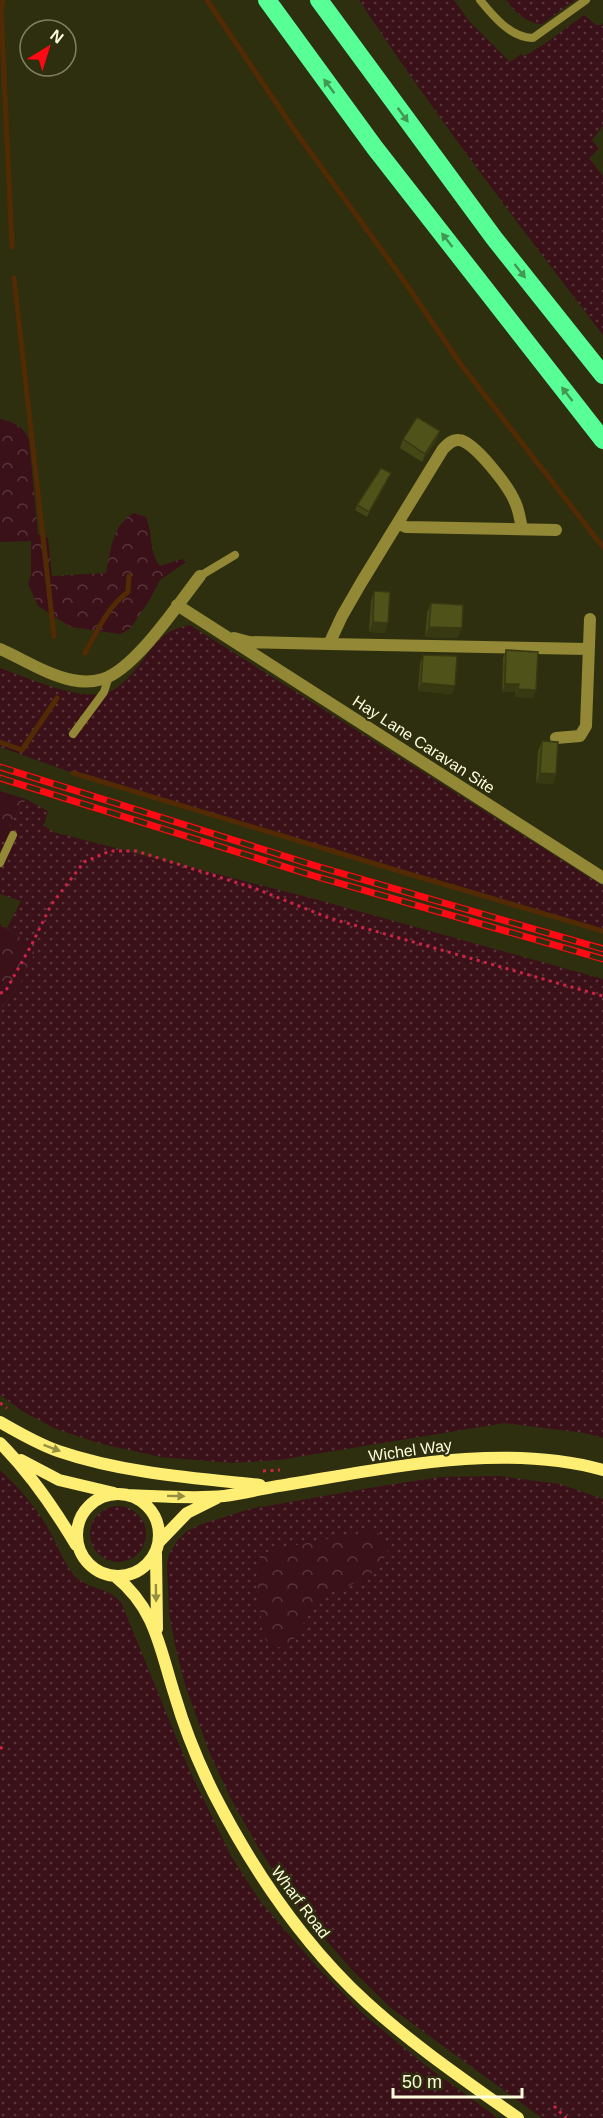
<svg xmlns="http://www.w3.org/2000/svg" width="603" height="2118" viewBox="0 0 603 2118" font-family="Helvetica,sans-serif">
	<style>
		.grass { fill: url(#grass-dots) }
		.forest { fill: url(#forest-crowns) }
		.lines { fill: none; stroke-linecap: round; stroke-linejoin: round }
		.stream { stroke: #522b05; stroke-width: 5 }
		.path { stroke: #cc2447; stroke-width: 3; stroke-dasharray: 3 4.5; stroke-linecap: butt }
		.lane { stroke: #928836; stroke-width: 8 }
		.street { stroke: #928836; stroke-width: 12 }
		.secondary { stroke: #ffee74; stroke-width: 12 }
		.highway { stroke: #58ff96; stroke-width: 18 }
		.rail-casing { stroke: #ff0915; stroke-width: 7 }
		.rail { stroke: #2e2f0f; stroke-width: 4.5; stroke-dasharray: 14; stroke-linecap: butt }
		.wall { fill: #444716 }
		.shaded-wall { fill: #373912 }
		.building { fill: #4f5219; stroke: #373912; stroke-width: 1.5 }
		.oneway { fill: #439752 }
		.oneway2 { fill: #968e42 }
		.labels { text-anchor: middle; stroke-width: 4.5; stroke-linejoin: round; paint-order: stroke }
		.street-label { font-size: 16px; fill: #fffedd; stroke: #2e2f0f }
	</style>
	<defs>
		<pattern id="grass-dots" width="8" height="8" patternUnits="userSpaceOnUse" patternTransform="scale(1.5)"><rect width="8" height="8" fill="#3a1119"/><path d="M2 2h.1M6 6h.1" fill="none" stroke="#58353a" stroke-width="1.8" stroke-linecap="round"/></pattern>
		<pattern id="forest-crowns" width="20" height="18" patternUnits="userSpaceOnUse" patternTransform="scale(1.5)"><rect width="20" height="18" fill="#3a1119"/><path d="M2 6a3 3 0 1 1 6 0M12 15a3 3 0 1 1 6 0" fill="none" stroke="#58353a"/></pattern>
	</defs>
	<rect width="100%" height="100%" fill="#2e2f0f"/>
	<path class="grass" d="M359 0H454L469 21 510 62 521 54 524 56 546 43 584 15 596 25H601L603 23V126L592 140 599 149 589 158 603 176V335C519 225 435 115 359 0Z
		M506 0H575L542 24C528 24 514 11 506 0Z
		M190 625 603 886V931L409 874 73 773 0 747V668C27 677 89 707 115 689 126 682 136 669 144 659 159 638 164 631 190 625Z
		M26 799 48 811 44 825 53 832 315 899 603 979V1438L585 1433 505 1423 279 1460 232 1463 160 1457 98 1443 56 1429 22 1411 0 1395V1010L21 982 22 939 7 928 21 901 0 894V844L14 817Z
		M0 1470C18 1487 36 1507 48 1528 57 1543 62 1560 73 1574 86 1590 105 1585 121 1602L190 1771 231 1856 260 1901 317 1967 363 2014 425 2065 498 2118H0Z
		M499 1476 560 1484 603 1499V2118H542L391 2008 354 1972 318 1931 289 1895 258 1847 230 1797 210 1754 185 1685 175 1645 169 1613 167 1564 169 1554 177 1541 187 1531 202 1524 250 1509 381 1486 441 1477Z
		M90 1534a28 28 0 1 1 56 0a28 28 0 1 1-56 0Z"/>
	<path class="forest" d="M0 419C13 422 24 426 29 440L38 534 48 538 52 576 106 573C111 551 112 524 134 513L146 517C153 533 149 553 160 566L182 559 186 562 160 580 149 601 130 629 120 634 71 627 38 606 28 584 31 575V541L0 542Z
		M0 791 26 799 14 817 0 844Z
		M0 924 22 939 35 953 21 982 0 1010Z
		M374 1530C383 1536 387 1542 388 1553L368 1578 325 1595 315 1605 290 1645 285 1649 269 1644 263 1636 256 1570 262 1554 276 1549Z"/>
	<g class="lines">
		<path class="stream" d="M3 0 1 10 12 247
			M207 0 295 131 402 278 462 366 603 547
			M14 278 54 636
			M85 653C97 632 107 607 128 592L129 576
			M0 742 22 750 57 698
			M73 773 409 874 603 931"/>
		<path class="path" d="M0 993 5 992 32 944 51 905 84 862 110 851H136L254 888 329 918 603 996
			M0 1403 7 1408
			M263 1471 280 1470
			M0 1747 6 1751
			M554 2106 566 2118"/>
		<path class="lane" d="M480 0C493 16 511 38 533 38L586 0
			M200 576 235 555
			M73 734 104 692 109 676
			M0 863 13 835"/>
		<path class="street" d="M399 524 406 527 556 530
			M177 605 603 878
			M234 638 249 642 329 644 588 649
			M329 644 342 616 361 583 443 449C447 445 452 439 459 440 474 441 509 487 515 502 519 510 520 519 522 529
			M0 649C23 659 47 675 72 680 82 682 93 682 103 679 136 668 178 604 200 576
			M556 738 580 736 586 726 590 619"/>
		<path class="secondary" d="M0 1422C19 1433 38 1444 58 1451 122 1473 193 1478 260 1485
			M0 1443C31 1474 54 1508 76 1545
			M21 1460 59 1480 114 1493
			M77 1535a41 41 0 1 1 82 0a41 41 0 1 1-82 0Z
			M128 1495C159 1496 193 1499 224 1496 242 1494 260 1489 278 1486 379 1470 503 1441 603 1470
			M159 1542 187 1513 217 1498
			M156 1553 157 1629
			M116 1577C156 1609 160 1650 175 1696 185 1730 198 1762 214 1794 253 1870 302 1943 366 2002 413 2045 466 2081 518 2118"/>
		<path class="highway" d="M267 0 375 148 603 440
			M319 0 494 238 603 375"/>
		<defs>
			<path id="rail" d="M0 767 316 866 603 949
				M0 778 311 875 603 959"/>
		</defs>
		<use href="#rail" class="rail-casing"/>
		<use href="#rail" class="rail"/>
	</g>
	<path class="wall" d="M440 431 437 439 422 462 400 448 403 439Z
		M389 478 367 517 355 510 357 505Z
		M374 591 385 633 369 632 371 601Z
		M431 603 458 638 425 637 427 613Z
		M506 650 533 698 515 697 516 692H502L503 658Z
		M423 655 452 694 418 691 420 663Z
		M542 741 556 774 553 784 536 783 538 751Z"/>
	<path class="shaded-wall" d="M440 431 437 439 422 462 425 454Z
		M391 473 389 478 367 517 369 512Z
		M373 622 388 623 385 633 369 632Z
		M429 627 462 628 458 638 425 637Z
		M421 683 455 686 452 694 418 691Z
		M505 684H519L516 692H502Z
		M518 689 536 690 533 698 515 697Z
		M540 773 556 774 553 784 536 783Z"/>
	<path class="building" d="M417 417 440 431 425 454 403 439Z
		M381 468 391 473 369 512 357 505Z
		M374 591 390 592 388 623 373 622Z
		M431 603 463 605 462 628 429 627Z
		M506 650 538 652 536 690 518 689 519 684H505Z
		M423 655 457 656 455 686 421 683Z
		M542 741 558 742 556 774 540 773Z"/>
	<defs><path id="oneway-solid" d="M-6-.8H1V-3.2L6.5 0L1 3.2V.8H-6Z" transform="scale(1.5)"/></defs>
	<g class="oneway">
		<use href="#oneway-solid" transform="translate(329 86) rotate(-127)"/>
		<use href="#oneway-solid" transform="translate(403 115) rotate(54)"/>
		<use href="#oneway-solid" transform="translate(447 240) rotate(-128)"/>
		<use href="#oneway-solid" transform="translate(520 271) rotate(52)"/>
		<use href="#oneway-solid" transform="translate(567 394) rotate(-128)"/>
	</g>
	<g class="oneway2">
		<use href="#oneway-solid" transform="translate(52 1448) rotate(21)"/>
		<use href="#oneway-solid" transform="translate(176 1496) rotate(1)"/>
		<use href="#oneway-solid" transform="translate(156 1593) rotate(89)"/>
	</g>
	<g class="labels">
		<g class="street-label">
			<text transform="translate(424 744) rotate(33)" y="6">Hay Lane Caravan Site</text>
			<text transform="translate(410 1450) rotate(-8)" y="6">Wichel Way</text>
			<text transform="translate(301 1902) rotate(53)" y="6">Wharf Road</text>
		</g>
	</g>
	<g transform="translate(48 48) rotate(38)"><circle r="28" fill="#2e2f0f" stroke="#828261" stroke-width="1.5"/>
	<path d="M0-4.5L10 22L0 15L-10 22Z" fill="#ff0915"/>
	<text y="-9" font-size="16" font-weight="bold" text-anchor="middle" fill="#fffedd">N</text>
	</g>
	<path d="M393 2088v9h129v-9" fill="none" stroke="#fffedd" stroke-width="3"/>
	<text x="402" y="2088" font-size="18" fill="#fffedd" stroke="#2e2f0f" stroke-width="4.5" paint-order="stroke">50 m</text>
</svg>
